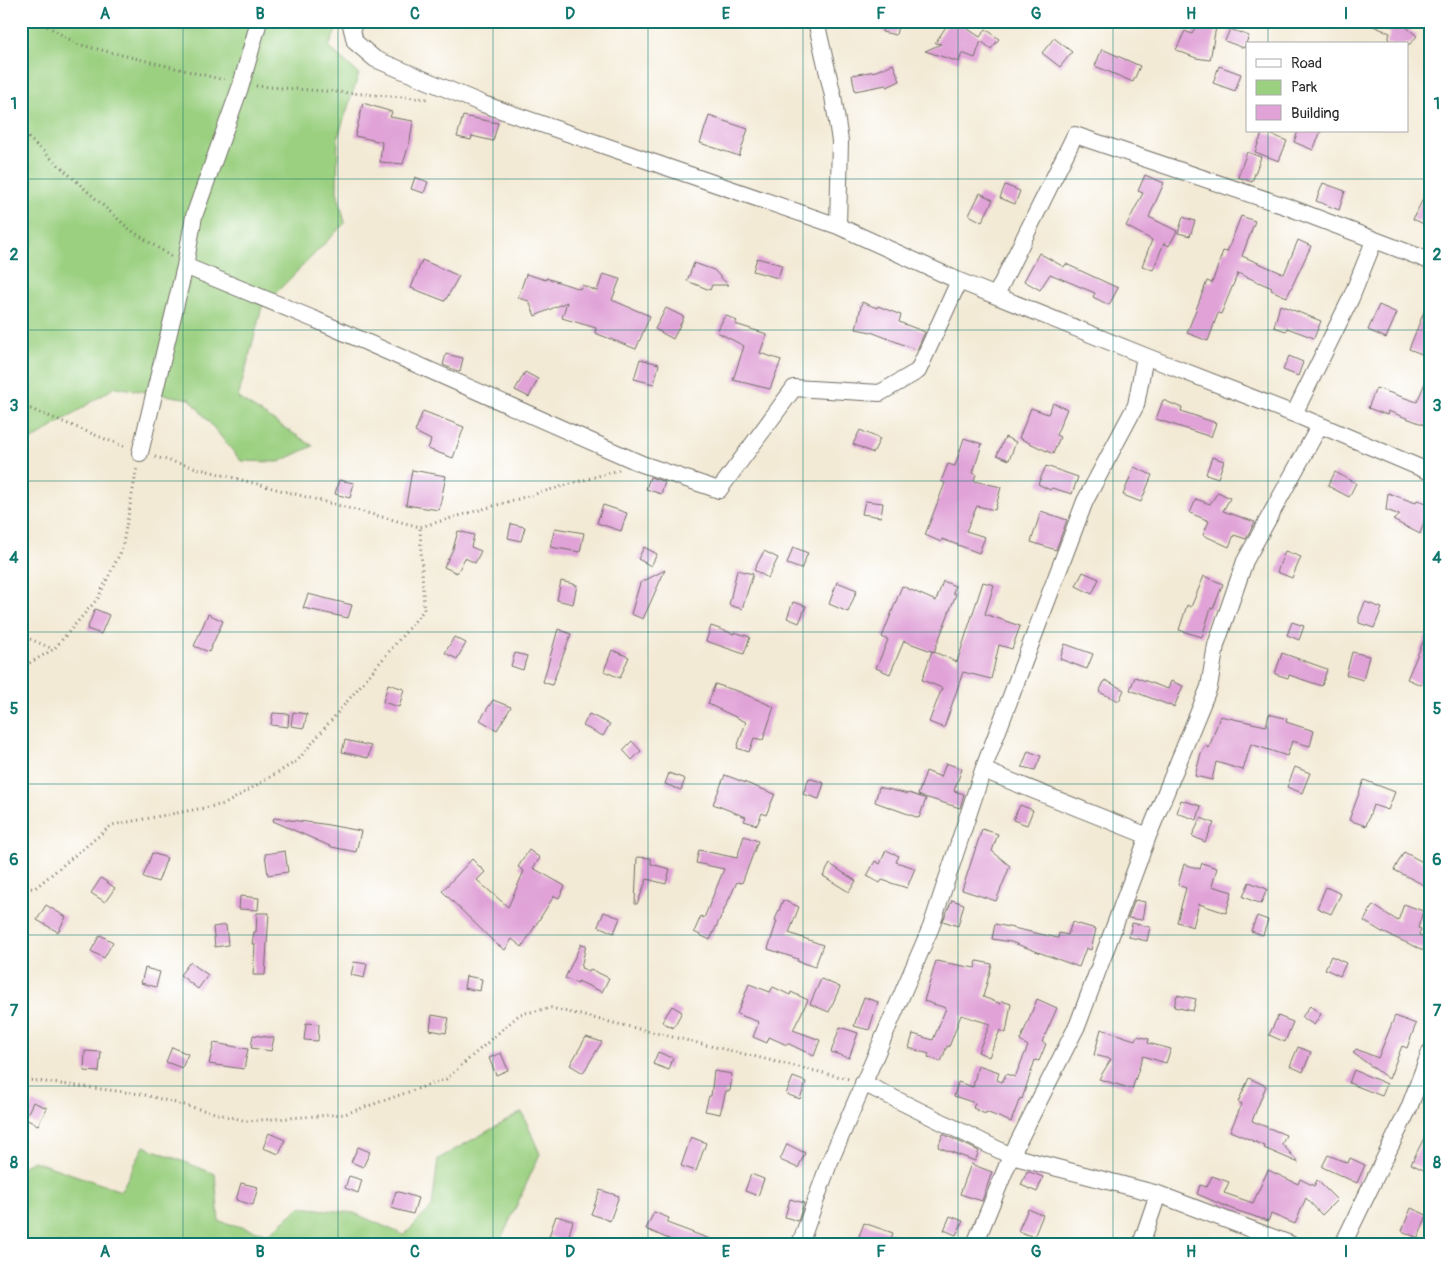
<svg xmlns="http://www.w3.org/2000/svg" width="1451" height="1265" viewBox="0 0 1451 1265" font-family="Pangolin,sans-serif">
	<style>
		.green { fill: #9bd081; stroke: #637e56 }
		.building { fill: #e0a2d7 }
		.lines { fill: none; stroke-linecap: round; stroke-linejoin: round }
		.street-casing { stroke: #716e66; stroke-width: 18 }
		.path { stroke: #716e66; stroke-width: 3; stroke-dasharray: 1 4; stroke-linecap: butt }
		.street { stroke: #fff; stroke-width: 16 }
		.grid { fill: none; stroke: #0f766e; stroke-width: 1; stroke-opacity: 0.55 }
		.neatline { fill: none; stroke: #0f766e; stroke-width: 2 }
		.grid-label { font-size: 16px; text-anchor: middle; font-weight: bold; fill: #0f766e }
	</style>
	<rect width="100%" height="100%" fill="#fff"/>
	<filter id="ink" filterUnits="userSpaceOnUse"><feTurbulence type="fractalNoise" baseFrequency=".02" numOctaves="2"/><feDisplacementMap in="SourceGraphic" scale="10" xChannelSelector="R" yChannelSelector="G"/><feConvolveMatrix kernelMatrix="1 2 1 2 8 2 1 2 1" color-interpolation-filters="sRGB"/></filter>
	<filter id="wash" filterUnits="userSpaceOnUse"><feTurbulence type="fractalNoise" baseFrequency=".0096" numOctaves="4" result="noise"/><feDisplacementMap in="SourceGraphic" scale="20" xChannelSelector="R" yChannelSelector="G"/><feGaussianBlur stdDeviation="1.12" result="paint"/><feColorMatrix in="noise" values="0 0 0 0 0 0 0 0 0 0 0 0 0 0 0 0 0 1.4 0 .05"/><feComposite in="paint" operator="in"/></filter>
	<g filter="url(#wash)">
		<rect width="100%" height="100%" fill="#f3ead5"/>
		<path class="green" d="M21 21H340L329 47 359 74 338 137 337 191 345 223 262 307 238 398 313 446 279 462 241 461 190 399 115 387 29 442H21Z
			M522 1112 540 1154 499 1244H21V1167L34 1161 121 1191 144 1146 215 1174 219 1221 269 1234 300 1207 354 1213 404 1235 432 1207 438 1159Z"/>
		<g id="blocks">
			<path class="building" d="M884 21H899L896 35 882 32Z
				M950 21H956L980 37 986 29 999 39 991 49 981 41 975 58 962 53 959 62 925 51 941 44 935 43Z
				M1198 21 1216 27 1210 60 1196 58 1176 50 1185 31 1192 34Z
				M1361 21H1399L1417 36 1410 44H1387L1390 33Z
				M1230 29 1249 36 1244 48 1225 41Z
				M1054 38 1072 52 1060 67 1042 53Z
				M1102 49 1140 66 1133 82 1095 66Z
				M893 64 900 81 887 87 886 85 855 91 852 75 876 71Z
				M1219 66 1241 74 1235 91 1213 83Z
				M363 103 392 112 390 117 413 121 410 141 403 164 380 162 382 142 355 136Z
				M463 116 498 123 493 141 472 136 471 140 457 137Z
				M709 116 748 129 739 156 700 143Z
				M1263 131 1287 141 1279 161 1255 152Z
				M1298 131H1321L1313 150 1294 142Z
				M1247 152 1261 157 1252 182 1238 177Z
				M1145 175 1164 183 1149 217 1177 231 1169 246 1164 243 1153 270 1142 266 1152 240 1126 226 1143 193 1138 191Z
				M415 177 428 182 424 193 411 189Z
				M1323 183 1345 191 1339 210 1316 201Z
				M1005 185 1020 191 1015 204 1000 198Z
				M1430 185V227L1413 219Z
				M980 193 993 200 982 222 969 215Z
				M1241 216 1255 221 1242 256 1284 274 1298 240 1311 246 1287 297 1271 290 1272 288 1238 273 1221 314 1218 313 1208 341 1187 333 1207 281 1212 283 1223 251 1227 252Z
				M1183 217 1195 221 1190 236 1178 233Z
				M1039 253 1064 267 1066 264 1118 288 1109 305 1093 297 1095 293 1050 274 1040 290 1024 281Z
				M757 258 782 265 778 278 753 271Z
				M422 260 459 276 445 301 411 288Z
				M694 263 714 270 728 285H712L710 290 687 281Z
				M526 274 546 280V278L580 289 582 285 597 291 603 274 620 279 612 300 650 316 636 349 595 333 596 328 562 318 567 302 535 316 529 301 518 298Z
				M1429 299 1430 341 1424 355 1409 349Z
				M862 302 877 308 878 306 901 315 899 322 925 332 917 350 871 332 856 329Z
				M1280 305 1321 321 1314 338 1287 328 1286 331 1274 327Z
				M1379 305 1397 313 1386 338 1368 330Z
				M666 308 684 317 673 339 655 329Z
				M725 315 737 321 735 324 767 334 760 353 781 360 770 389 733 380 744 346 717 332Z
				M446 354 463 358 460 372 443 365Z
				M1289 356 1303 362 1298 376 1283 370Z
				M640 359 659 364 654 384 634 379Z
				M1430 371V427L1388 411 1387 415 1368 408 1376 388 1417 402Z
				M525 372 538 379 529 397 515 390Z
				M1163 400 1182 408 1181 411 1216 423 1211 437 1156 419Z
				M1053 403 1067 409 1056 435 1060 437 1053 454 1019 438 1031 408 1048 414Z
				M423 411 464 427 453 458 428 449 431 440 415 432Z
				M860 430 880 439 873 453 853 444Z
				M1005 437 1016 442 1009 460 997 455Z
				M964 438 982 444 973 473 976 474 974 481 1001 487 995 510 977 506 966 531 985 537 979 553 942 539 941 542 925 535 945 483 941 481 948 464 955 466Z
				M1212 457 1224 461 1218 478 1206 474Z
				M1046 466 1078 477 1072 494 1052 488 1050 490 1038 484Z
				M1134 467 1152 475 1141 502 1123 495Z
				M412 470 446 476 439 510 406 505Z
				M1335 472 1356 483 1349 497 1328 486Z
				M650 477 665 482 661 494 646 489Z
				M339 480 354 483 350 498 335 494Z
				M1218 492 1230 498 1223 511 1255 522 1246 539 1234 535 1229 547 1203 535 1209 521 1190 513 1196 499 1210 504Z
				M1388 493 1416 503 1417 500 1430 504 1420 534 1393 520 1400 515 1386 510Z
				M865 501 883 503 881 517 862 514Z
				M603 505 627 513 621 531 597 523Z
				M1041 511 1067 520 1056 550 1031 542Z
				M511 524 525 527 521 541 508 538Z
				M555 528 584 533 580 552 550 547Z
				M458 531 474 535 471 547 481 551 475 563 465 558 457 573 444 567 453 549Z
				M644 547 657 554 651 566 638 559Z
				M793 547 808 553 801 569 787 564Z
				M764 551 778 558 768 578 754 570Z
				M1285 551 1301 557 1292 578 1277 572Z
				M665 570 643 619 631 614 640 583Z
				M737 570 753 574 742 609 729 605Z
				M1083 572 1099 579 1092 594 1076 586Z
				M1204 576 1223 584 1213 609 1211 608 1202 637 1179 630 1187 605 1191 607Z
				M561 581 577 585 573 604 557 600Z
				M943 581 955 586 953 593 956 594 934 652 904 641 890 674 876 668 888 640 882 637 902 586 936 601Z
				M837 582 857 590 848 612 829 604Z
				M983 582 994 585 985 614 1020 626 1012 649 999 645 991 679 963 672 944 728 929 722 942 688 922 680 932 651 957 662Z
				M308 594 352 605 348 618 303 608Z
				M793 602 806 606 799 623 787 618Z
				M1365 602 1382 608 1374 628 1359 623V617Z
				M95 609 109 615 101 634 87 629Z
				M208 614 223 621 209 652 194 646Z
				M1292 622 1304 626 1299 640 1287 635Z
				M711 626 734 634V632L750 637 744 654 706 641Z
				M1430 626V663L1421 685 1407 679Z
				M558 629 571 634 552 685 543 682Z
				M454 637 466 643 457 659 445 653Z
				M1065 644 1093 654 1087 669 1060 659Z
				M612 650 629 657 620 678 604 671Z
				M1352 652 1369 656 1363 680 1346 675Z
				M515 653 527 656 523 670 511 666Z
				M1282 653 1327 669 1322 686 1289 675 1288 678 1275 674Z
				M1135 677 1168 689 1171 681 1183 686 1174 707 1130 690Z
				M1105 680 1124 690 1119 701 1099 692Z
				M388 684 404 689 399 707 383 702Z
				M715 684 740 692 774 707 763 740 754 738 749 752 737 748 746 722 708 704Z
				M493 700 511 707 497 730 480 720Z
				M293 712 307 714 304 728 291 726Z
				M273 713 289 714 288 727 271 725Z
				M589 714 610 724 603 736 583 726Z
				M1269 714 1287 719 1286 722 1314 731 1310 746 1292 741 1287 756 1251 744 1243 770 1216 762 1212 780 1195 776 1201 753 1205 746 1209 748 1220 716 1266 726Z
				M345 740 371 746 368 758 342 752Z
				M632 741 641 751 632 760 623 750Z
				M1028 751 1041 756 1035 770 1022 767Z
				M946 763 962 769 954 791 964 794 960 808 918 795 926 771 941 777Z
				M1295 767 1310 773 1302 793 1287 787Z
				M669 773 685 779 681 790 665 784Z
				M725 775 775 794 766 815 762 813 757 825 744 821 746 817 713 804Z
				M809 778 824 783 819 799 803 794Z
				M1364 780 1395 792 1388 810 1373 805 1366 826 1349 820Z
				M879 787 908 794 909 793 926 799 919 818 875 802Z
				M1181 800 1201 806 1197 820 1177 813Z
				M1020 805 1033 810 1027 825 1013 820Z
				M274 818 323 824 361 831 356 852 332 847 273 821Z
				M1201 818 1214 823 1205 842 1192 836Z
				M982 829 998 834 992 851 1010 866 996 901 962 890Z
				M744 836 758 841 742 883 737 882 710 940 694 932 701 916 704 918 724 869 696 863 699 850 737 858Z
				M529 850 540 858 533 868 565 886 559 898 554 896 522 947 512 939 505 950 495 943 442 891 472 859 485 872 477 880 508 907 524 871 518 867Z
				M886 850 899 856 896 862 915 868 907 888 882 880 880 883 867 876 875 861 880 864Z
				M285 851 288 872 268 875 265 854Z
				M1404 852 1430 866V888L1394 870Z
				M152 853 167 858 158 882 143 877Z
				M637 857 651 858V864L670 869 666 884 647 879 637 904H635Z
				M1202 863 1217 868 1212 886 1232 892 1226 913 1199 904 1193 927 1177 922 1186 888 1178 885 1184 864 1200 869Z
				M830 864 856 881 849 892 823 876Z
				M101 878 115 888 105 902 91 893Z
				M1249 882 1267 889 1261 904 1243 897Z
				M1326 887 1341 894 1331 914 1317 908Z
				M240 896 259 898 258 910 239 909Z
				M783 900 799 907 789 933 823 945 815 967 797 961 798 959 768 949 777 921 775 920Z
				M952 900 964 904 958 926 943 921Z
				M1135 900 1145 902 1142 920 1128 918Z
				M1404 904 1423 911 1418 928 1421 929 1419 935 1430 939V953L1382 932 1364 921 1373 905 1398 921Z
				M46 905 66 917 58 932 37 920Z
				M604 912 620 918 614 933 598 926Z
				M257 913H269L265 975H253L255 944H252L254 932H256Z
				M1257 916 1268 920 1263 935 1251 931Z
				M1072 922 1096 929 1091 950 1086 948 1079 967 1011 942 992 939 995 924 1058 938 1059 933 1068 935Z
				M1132 923 1150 927 1147 941 1129 937Z
				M226 925 228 945 215 947 213 927Z
				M100 935 113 942 104 958 91 951Z
				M581 944 586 945 581 968 589 971 590 969 609 978 602 992 578 981V984L565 978Z
				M1331 956 1346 963 1340 976 1325 969Z
				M936 961 975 968 977 961 992 964 983 997 1001 1004 1002 1001 1011 1004 1006 1033 1000 1030 989 1057 978 1052 990 1024 961 1015 949 1047 947 1046 941 1062 928 1057 929 1054 909 1048 913 1034 933 1040 946 1008 924 1001Z
				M190 962 208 975 198 989 180 975Z
				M354 962 367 964 364 978 351 975Z
				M145 968 160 972 156 987 141 983Z
				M466 976 482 979 480 991 464 988Z
				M821 979 840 987 829 1012 810 1004Z
				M749 984 770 992 773 987 790 995 791 992 808 1000 793 1030 820 1040 814 1056 787 1043V1045L769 1037 767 1043 753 1037 759 1022 737 1014Z
				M1177 995 1196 999 1193 1011 1174 1007Z
				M864 997 878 1002 869 1030 854 1026Z
				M1037 999 1057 1008 1042 1042 1046 1044 1039 1061 1035 1060 1022 1099 1020 1098 1011 1122 986 1112 985 1114 973 1108 975 1103 954 1096 958 1082 973 1087 978 1065 999 1072 997 1080 1002 1082 1006 1074 1015 1077 1028 1046 1020 1041Z
				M672 1006 682 1012 673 1028 662 1022Z
				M1310 1006 1321 1014 1314 1025 1302 1017Z
				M432 1015 449 1018 446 1033 430 1030Z
				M1278 1016 1293 1022 1285 1042 1269 1035Z
				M1395 1016 1416 1024 1407 1048 1402 1046 1389 1079 1353 1053 1356 1049 1378 1058Z
				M306 1023 319 1024 318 1041 304 1040Z
				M840 1027 858 1033 849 1058 831 1052Z
				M1101 1029 1135 1040 1137 1036 1149 1039 1148 1043 1171 1049 1166 1063 1143 1056 1132 1089 1099 1079 1111 1059 1094 1055Z
				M253 1035 274 1038 271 1051 251 1048Z
				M586 1037 602 1042 583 1073 570 1065Z
				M214 1043 248 1049 244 1069 209 1064Z
				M172 1047 188 1054 182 1068 166 1062Z
				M1298 1047 1311 1052 1303 1072 1290 1066Z
				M85 1051 101 1052 99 1072 84 1071Z
				M658 1052 673 1058 669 1070 653 1064Z
				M501 1053 508 1070 496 1075 489 1058Z
				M1354 1070 1387 1084 1382 1096 1349 1083Z
				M714 1071 732 1074 730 1091H726L720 1114 705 1111 709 1096H711Z
				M793 1077 806 1082 800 1099 786 1094Z
				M1249 1078 1266 1086 1252 1121 1286 1135 1282 1144 1299 1163 1264 1148 1265 1146 1230 1131 1242 1104 1238 1102Z
				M33 1102 47 1108 38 1125 25 1119Z
				M1430 1126V1173L1411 1164Z
				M269 1133 285 1140 279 1154 263 1148Z
				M943 1134 979 1151 975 1161 938 1147Z
				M691 1137 706 1143 696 1171 681 1166Z
				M787 1144 805 1153 798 1168 780 1160Z
				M358 1147 370 1152 363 1167 351 1162Z
				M1328 1155 1348 1163 1350 1158 1365 1165 1357 1183 1322 1167Z
				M971 1164 992 1172 982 1201 960 1194Z
				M1268 1170 1298 1184 1300 1179 1314 1186 1317 1180 1337 1200 1322 1215 1306 1198 1295 1224 1271 1214 1268 1221 1232 1209 1197 1194 1200 1185 1207 1187 1212 1176 1229 1182 1224 1193 1253 1203Z
				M1027 1171 1043 1177 1037 1192 1021 1185Z
				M751 1174 764 1179 758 1196 745 1191Z
				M349 1176 362 1180 358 1193 345 1188Z
				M241 1183 258 1187 253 1205 236 1200Z
				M600 1190 619 1196 610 1221 591 1214Z
				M396 1191 418 1198 413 1214 391 1208Z
				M790 1199 804 1203 798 1221 785 1217Z
				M1411 1208 1427 1215 1418 1238 1402 1231Z
				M1028 1209 1043 1215 1034 1237 1018 1231Z
				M654 1212 669 1218 667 1223 718 1242V1244H680L646 1229Z
				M556 1216 573 1221 567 1242 549 1236Z
				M950 1216 963 1221 956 1235 944 1230Z
				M864 1223 893 1233 889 1244H856Z"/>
		</g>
	</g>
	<g filter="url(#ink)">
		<use href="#blocks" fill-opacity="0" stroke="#716e66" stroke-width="1"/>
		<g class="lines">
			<defs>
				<path id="street" d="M350 21 355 42 375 59 483 104 838 226 959 281 1145 356 1294 414 1430 472
					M816 21 833 96 840 141 838 226
					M185 266 316 320 642 464 719 490 794 388 880 393 918 371 959 281
					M996 295 1075 135 1288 207 1430 261
					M1294 414 1351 298 1374 241
					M140 453 185 266 194 216 241 85 259 21
					M983 770 1148 836
					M863 1083 1011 1156 1158 1194 1290 1244
					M800 1244 828 1166 931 927 983 770 1085 501 1136 405 1145 356
					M975 1244 1011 1156 1078 1024 1148 836 1209 687 1216 645 1245 561 1320 425
					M1141 1244 1158 1194
					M1343 1244 1409 1108 1430 1052"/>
			</defs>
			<use href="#street" class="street-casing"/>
			<path class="path" d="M39 21 77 44 228 81
				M256 86 429 99
				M21 131 129 229 172 257
				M21 405 125 447
				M155 457 420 527 619 470
				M21 635 53 649
				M21 668 54 649 98 598 122 549 137 468
				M21 889 35 888 112 825 225 804 297 761 424 610 420 527
				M21 1079 141 1094 246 1121 345 1114 446 1079 520 1014 551 1008 849 1079"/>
			<use href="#street" class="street"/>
		</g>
	</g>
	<path class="grid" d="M183 21V1244M338 21V1244M493 21V1244M648 21V1244M803 21V1244M958 21V1244M1113 21V1244M1268 21V44M1268 131V1244M21 179H1430M21 330H1430M21 481H1430M21 632H1430M21 784H1430M21 935H1430M21 1086H1430"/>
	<rect width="1451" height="1265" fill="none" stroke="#fff" stroke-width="55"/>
	<rect x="1246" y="42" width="162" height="90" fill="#ffffff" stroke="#aaaaaa"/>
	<rect x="1256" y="59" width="25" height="8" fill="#ffffff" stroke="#aaaaaa"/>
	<text x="1291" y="68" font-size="15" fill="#2b2b2b">Road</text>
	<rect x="1256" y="80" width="25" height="15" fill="#9bd081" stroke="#aaaaaa"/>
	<text x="1291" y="92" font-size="15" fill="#2b2b2b">Park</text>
	<rect x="1256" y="105" width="25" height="15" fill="#e0a2d7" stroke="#aaaaaa"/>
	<text x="1291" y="118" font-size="15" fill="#2b2b2b">Building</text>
	<rect x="28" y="28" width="1396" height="1210" class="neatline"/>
	<g class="grid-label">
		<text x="105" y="19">A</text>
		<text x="260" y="19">B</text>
		<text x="415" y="19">C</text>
		<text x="570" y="19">D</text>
		<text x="726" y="19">E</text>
		<text x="881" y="19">F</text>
		<text x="1036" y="19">G</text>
		<text x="1191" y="19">H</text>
		<text x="1346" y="19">I</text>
		<text x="14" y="109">1</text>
		<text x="1437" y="109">1</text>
		<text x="14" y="260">2</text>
		<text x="1437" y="260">2</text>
		<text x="14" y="411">3</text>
		<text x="1437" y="411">3</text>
		<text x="14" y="563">4</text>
		<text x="1437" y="563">4</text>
		<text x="14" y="714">5</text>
		<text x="1437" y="714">5</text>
		<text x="14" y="865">6</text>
		<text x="1437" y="865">6</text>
		<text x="14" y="1016">7</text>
		<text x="1437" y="1016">7</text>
		<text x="14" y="1168">8</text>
		<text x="1437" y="1168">8</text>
		<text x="105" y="1257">A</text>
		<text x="260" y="1257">B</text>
		<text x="415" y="1257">C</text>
		<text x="570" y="1257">D</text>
		<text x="726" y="1257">E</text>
		<text x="881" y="1257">F</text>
		<text x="1036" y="1257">G</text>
		<text x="1191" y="1257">H</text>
		<text x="1346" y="1257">I</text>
	</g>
</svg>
